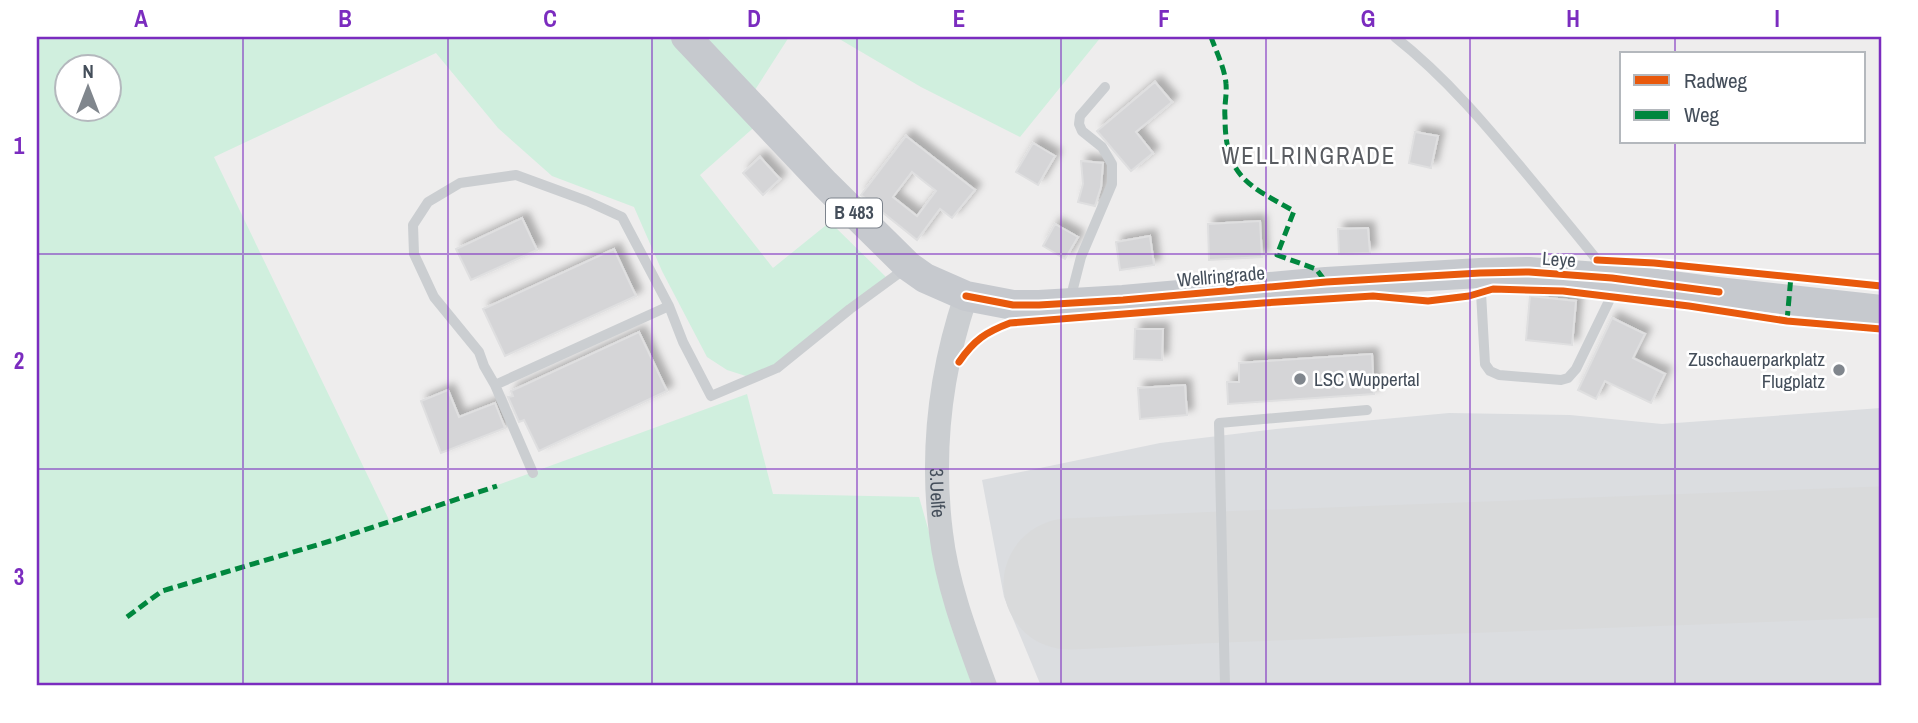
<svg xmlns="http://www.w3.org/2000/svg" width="1918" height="723" viewBox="0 0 1918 723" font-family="'Archivo Narrow',sans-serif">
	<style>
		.airport { fill: #dbdde0 }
		.green { fill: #d0efde; fill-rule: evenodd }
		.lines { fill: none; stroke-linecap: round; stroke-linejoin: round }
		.runway { stroke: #d9dadb; stroke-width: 131 }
		.building { fill: #d5d5d7; stroke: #dfdfe0; stroke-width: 2; fill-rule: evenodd; filter: url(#shadow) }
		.service { stroke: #cbced1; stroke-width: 10 }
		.tertiary { stroke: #cbced1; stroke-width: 24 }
		.primary { stroke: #c6c9ce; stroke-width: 30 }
		.quiet { stroke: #00873e; stroke-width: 5; stroke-dasharray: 10 5; stroke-linecap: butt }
		.cycleway-casing { stroke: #fff; stroke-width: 11 }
		.cycleway { stroke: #e8590c; stroke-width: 7 }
		.grid { fill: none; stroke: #7b2cbf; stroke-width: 2; stroke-opacity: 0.55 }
		.poi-dot { fill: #80868d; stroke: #fff; stroke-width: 2.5 }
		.labels { text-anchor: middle; stroke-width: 5; stroke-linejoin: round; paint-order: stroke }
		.shield { fill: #fff; stroke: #7c838c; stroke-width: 2 }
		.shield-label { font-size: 18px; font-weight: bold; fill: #444e5a }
		.street-label { font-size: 19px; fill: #444e5a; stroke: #fff }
		.poi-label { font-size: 19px; fill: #444e5a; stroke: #fff; text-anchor: end }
		.quarter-label { font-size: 23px; letter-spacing: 2px; fill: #595c61; stroke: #fff }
		.neatline { fill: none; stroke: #7b2cbf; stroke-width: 2.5 }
		.grid-label { font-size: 23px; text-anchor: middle; font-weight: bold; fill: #7b2cbf }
	</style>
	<defs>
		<filter id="shadow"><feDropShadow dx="6" dy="-6" stdDeviation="3.5" flood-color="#0004"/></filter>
	</defs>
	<rect width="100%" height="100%" fill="#eeeded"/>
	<path class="airport" d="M1881 408V686H1041L1004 597 982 480 1160 443 1276 429 1449 413 1570 415 1662 424Z"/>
	<path class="green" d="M37 37H678L759 123 700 175 773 268 830 222 886 277 774 365 749 377 727 370 707 357 662 271 634 207 552 176 498 128 436 53 214 157 391 524 747 394 773 494 919 497 973 686H37ZM66 66H108V108H66Z
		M699 37H789L753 93Z
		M836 37H1101L1020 137 921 87Z"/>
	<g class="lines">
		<path class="runway" d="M1069 584 1222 577 1881 552"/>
	</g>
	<path class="building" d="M1155 82 1172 102 1136 132 1153 153 1131 171 1097 131Z
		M1415 132 1438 136 1431 168 1409 163Z
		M906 136 975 190 952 218 940 209 917 240 861 195ZM912 172 936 191 917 216 893 197Z
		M1033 143 1055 156 1038 185 1016 172Z
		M760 157 780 179 763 195 743 173Z
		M1081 161 1103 163 1101 187 1095 206 1078 202 1083 184Z
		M522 218 537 250 471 280 456 249Z
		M1260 221 1262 257 1209 260 1208 224Z
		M1055 224 1078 237 1065 259 1043 246Z
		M1368 228 1370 253 1339 254 1338 229Z
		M1150 236 1154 265 1120 270 1116 242Z
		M614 249 636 296 505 356 483 309Z
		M1530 296 1576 301 1572 345 1526 340Z
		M1612 318 1645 334 1633 358 1665 374 1651 403 1605 381 1596 399 1578 390Z
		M1135 329H1163L1162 360 1134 359Z
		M639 332 667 391 539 451 524 420 519 422 508 397 513 396 511 391Z
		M1372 354 1374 394 1228 404 1227 382H1239V363Z
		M1185 385 1187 415 1140 419 1138 388Z
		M448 390 459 417 495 403 505 428 441 453 421 401Z"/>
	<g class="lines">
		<path class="service" d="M1395 37C1451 81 1495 136 1540 190 1562 217 1584 243 1605 270
			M1480 275 1485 364 1490 371 1499 375 1561 380 1568 378 1576 369 1609 301 1611 283
			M1070 300 1081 257 1112 184V164L1102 147 1082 131 1079 124 1080 116 1105 87
			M669 306 495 385 484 366 479 352 434 297 414 254 413 225 428 202 460 183 516 175 587 201 622 217 669 306 683 342 711 396 777 368 850 309 906 268
			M495 385 533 473
			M1225 686 1219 423 1367 410"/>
		<path class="tertiary" id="s1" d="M966 296C940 373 931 453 941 533 947 585 967 637 985 686"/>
		<path class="primary" d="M686 37 825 184 908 266 925 278 966 296 1013 305H1039L1123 300 1326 282 1480 273 1529 272 1612 278 1719 292 1881 310"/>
		<path class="quiet" d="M1211 37C1216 51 1225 69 1226 84 1227 95 1224 106 1225 117 1225 176 1247 185 1294 211L1277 255 1316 269 1326 282
			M1787 321 1791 276
			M127 617 162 591 337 539 497 486"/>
		<defs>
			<path id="cycleway" d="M1597 260 1654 263 1881 286
				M966 296 1013 305H1039L1123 300 1326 282 1480 273 1529 272 1612 278 1719 292
				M959 362C974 340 986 332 1010 323L1263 303 1373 296 1428 301 1469 296 1493 289 1563 291 1689 306 1787 321 1881 329"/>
		</defs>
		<use href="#cycleway" class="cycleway-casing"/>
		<use href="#cycleway" class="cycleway"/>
	</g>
	<path class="grid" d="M243 37V686M448 37V686M652 37V686M857 37V686M1061 37V686M1266 37V686M1470 37V686M1675 37V54M1675 142V686M37 254H1881M37 469H1881"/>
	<g class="poi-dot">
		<circle cx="1839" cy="370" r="7"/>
		<circle cx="1300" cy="379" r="7"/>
	</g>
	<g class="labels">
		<rect class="shield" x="826" y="198.5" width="56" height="29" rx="5"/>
		<g class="shield-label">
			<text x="854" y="219">B 483</text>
		</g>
		<g class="street-label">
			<text transform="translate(1559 259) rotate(4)" y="7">Leye</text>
			<text transform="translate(1221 276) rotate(-5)" y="7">Wellringrade</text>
			<text dy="7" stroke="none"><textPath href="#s1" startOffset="200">3.Uelfe</textPath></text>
		</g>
		<g class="poi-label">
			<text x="1825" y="366">Zuschauerparkplatz<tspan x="1825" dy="22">Flugplatz</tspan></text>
			<text x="1314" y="386" text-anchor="start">LSC Wuppertal</text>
		</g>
		<g class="quarter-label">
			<text x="1309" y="164">WELLRINGRADE</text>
		</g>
	</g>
	<rect width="1918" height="723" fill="none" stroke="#ffffff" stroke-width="77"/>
	<rect x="1620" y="52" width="245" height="91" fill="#ffffff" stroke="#b4b8bd" stroke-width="2"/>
	<rect x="1634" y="75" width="35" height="10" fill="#e8590c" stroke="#b4b8bd" stroke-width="2"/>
	<text x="1684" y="88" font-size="21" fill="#444e5a">Radweg</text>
	<rect x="1634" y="110" width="35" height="10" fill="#00873e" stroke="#b4b8bd" stroke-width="2"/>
	<text x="1684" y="122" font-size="21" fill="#444e5a">Weg</text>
	<g transform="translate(88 88)"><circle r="33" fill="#ffffff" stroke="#b4b8bd" stroke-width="2"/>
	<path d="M0-5L12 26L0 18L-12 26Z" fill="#80868d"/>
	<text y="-10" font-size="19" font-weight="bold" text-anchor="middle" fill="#444e5a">N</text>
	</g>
	<rect x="38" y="38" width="1842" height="646" class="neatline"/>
	<g class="grid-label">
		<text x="141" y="27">A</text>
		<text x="345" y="27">B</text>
		<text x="550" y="27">C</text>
		<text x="754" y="27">D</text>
		<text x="959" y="27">E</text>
		<text x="1164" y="27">F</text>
		<text x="1368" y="27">G</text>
		<text x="1573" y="27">H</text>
		<text x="1777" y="27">I</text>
		<text x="19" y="154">1</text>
		<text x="19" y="369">2</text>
		<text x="19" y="585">3</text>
	</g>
</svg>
